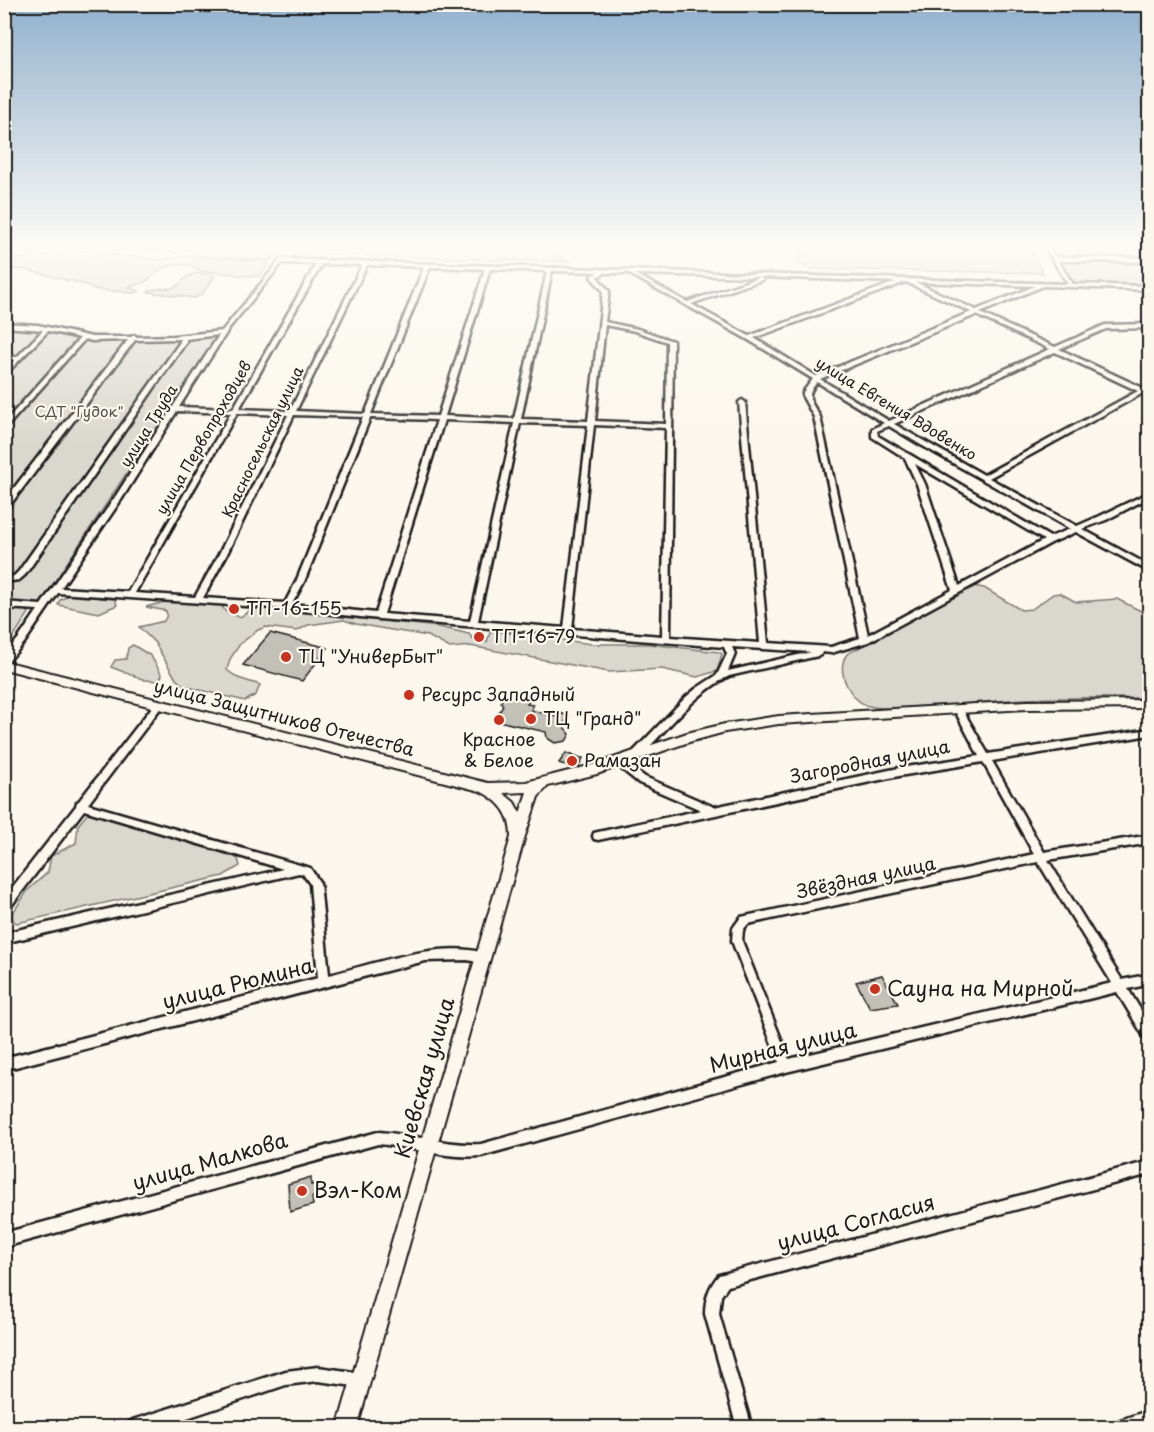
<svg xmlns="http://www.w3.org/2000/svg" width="1154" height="1432" viewBox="0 0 1154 1432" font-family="'Playpen Sans',sans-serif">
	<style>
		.green { fill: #dad7ce; stroke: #7b7a75; stroke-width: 1.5 }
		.building { fill: #c3c0b8; stroke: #1c1c1c; stroke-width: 1.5 }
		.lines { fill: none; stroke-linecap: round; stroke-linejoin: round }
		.street-casing { stroke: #1c1c1c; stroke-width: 5 }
		.secondary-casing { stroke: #1c1c1c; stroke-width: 4 }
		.street { fill: #fbf7ec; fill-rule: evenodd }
		.secondary { fill: #fbf7ec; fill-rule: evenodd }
		.poi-dot { fill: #c8321e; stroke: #fbf7ec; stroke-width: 2 }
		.labels { text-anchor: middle; stroke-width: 4.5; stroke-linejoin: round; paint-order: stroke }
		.far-street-label { font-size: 15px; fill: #1c1c1c; stroke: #fbf7ec }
		.far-park-label { font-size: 15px; fill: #555451; stroke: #fbf7ec }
		.poi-label { font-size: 18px; fill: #1c1c1c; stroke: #fbf7ec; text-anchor: start }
		.street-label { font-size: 18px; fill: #1c1c1c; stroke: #fbf7ec }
		.near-street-label { font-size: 21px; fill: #1c1c1c; stroke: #fbf7ec }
		.near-poi-label { font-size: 21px; fill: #1c1c1c; stroke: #fbf7ec; text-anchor: start }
	</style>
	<rect width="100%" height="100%" fill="#fbf7ec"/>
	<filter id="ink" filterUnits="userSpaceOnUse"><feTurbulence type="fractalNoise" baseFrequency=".0167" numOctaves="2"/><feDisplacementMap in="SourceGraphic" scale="12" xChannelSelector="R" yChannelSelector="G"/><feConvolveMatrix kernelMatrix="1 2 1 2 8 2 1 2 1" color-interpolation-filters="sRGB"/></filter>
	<g filter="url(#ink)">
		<path class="green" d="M5 248H288L269 260 186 255 165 251 110 252 51 249 33 250 5 259Z
			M308 248H545L568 262 314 254 290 257Z
			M808 248H1030L1043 273 810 269 796 262Z
			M1045 248H1149V286L1067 283Z
			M61 253 135 256 157 260 180 257 265 261 269 264 259 277 202 271 190 265H176L164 267 145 282 129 287 139 291 134 293 92 289 87 285 23 269 5 270V261Z
			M202 273 215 276 203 293 195 298 148 292C156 286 163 290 172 288 185 284 181 274 202 273Z
			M4 323 38 325 86 336 218 335 40 604 5 601Z
			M973 586 984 588 1021 610 1032 609 1053 594 1060 593 1076 602 1117 599 1149 615V698C1108 698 1066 697 1025 699 990 701 955 705 919 707 903 708 884 710 869 706 851 702 834 670 847 654Z
			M69 595 115 599 117 605 99 613 58 605 60 600Z
			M168 601 221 605 226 612 240 617 251 610 261 608 439 627 469 634 476 643 487 642 490 632 494 631 592 644H649L719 652 722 654 717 671 697 677 662 669 609 672 470 646 450 648 428 636 356 624 344 620 308 625 297 631 266 627 258 630 240 644 230 659 227 670 238 678 260 685 256 695 245 701 184 686 176 679 155 643 139 627 164 621 167 615 166 611 146 607Z
			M5 608 25 610 29 613 13 637 5 641Z
			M133 645 151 656 162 675 159 681 145 680 111 667 115 660 126 659 128 648Z
			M88 813 233 856 238 859 240 866 223 876 17 923 14 922 12 914 28 890 48 872 51 856 76 843 78 825Z"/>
		<path class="building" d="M270 633 328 648 302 681 243 665Z
			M506 693 530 699 527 704 533 705 531 710 557 717 559 713 569 716 563 726 570 734 566 741 555 743 547 738 546 732 494 720 503 706 501 702Z
			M566 753 576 757 583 758 580 764 575 763 572 768 559 763Z
			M882 975 898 1004 870 1008 856 982Z
			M311 1177V1185L315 1184 317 1196 312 1197 313 1205 290 1212 288 1184Z"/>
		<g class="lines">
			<defs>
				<path id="street" d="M1045 248H1049L1056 257 1150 258V262L1058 261 1073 284 1150 286V290L1043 286 980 313 1055 347 1105 325 1150 324V328L1106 329 1059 349 1143 388 1150 385V390L1148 391H1150V396L1143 393 989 478 1077 526 1100 516 1150 492V497L1106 520 1082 529 1150 566V572L1076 532 1053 542 868 642 831 653 822 652 821 655 818 656 729 676C697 693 676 719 651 745 646 751 641 759 633 758L631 755 633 752 686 697 697 688 717 675 727 654 724 647 379 619 287 609 58 593 24 643 7 663 4 664V655L18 639 38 610 4 608V602L41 605 115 497 219 335 186 339V342L25 575 19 580 4 582V577L14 576 19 571 180 342V339L135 340 7 509H4V501L128 340 92 341 85 339 4 430V423L80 338 48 331 4 376V370L14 360H4V356L17 357 43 330 4 327V323L38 325 92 337H131L134 335 137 337 174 336 222 331 281 259 1068 284ZM282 263 316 264 233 409 179 407 230 327ZM322 264 362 265 290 411 239 409ZM367 265 424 267 365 414 296 411ZM430 267 485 269 438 416 371 414ZM490 269 547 271 514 419 445 416ZM552 271 598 272 591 277 603 291 588 421 521 419ZM605 273H628L747 339 813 379 803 392V397L814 417 860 638 831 647 768 643 745 402 742 400 739 402 760 643 670 637 673 341 638 329 605 322 609 291 597 277ZM635 274 760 277 687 302ZM760 277 896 282 749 336 691 304 762 280 763 279ZM906 282 971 312 816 376 754 338ZM915 282 1035 286 976 310ZM976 315 1050 349 889 421 820 379ZM605 325 635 331 667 342 666 424 595 421ZM1055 352 1138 391 984 475 894 424ZM817 382 884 423 872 429V437L905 458 917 484 952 590 868 635 820 417C811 401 804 398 817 382ZM177 411 231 413 128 592 61 588 123 497ZM237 413 288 415 219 554 195 597 135 593ZM294 415 363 417 296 582 285 603 203 598 227 554ZM370 418 437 420 376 613 292 604 304 582ZM444 420 514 423 470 621 384 614ZM520 423 588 425 564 628 478 621ZM594 425 666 428 662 636 572 629ZM889 426 921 445 1070 529 1050 537 878 436 877 431ZM915 464 1044 540 959 586 925 484ZM732 647 811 652 728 671 735 654Z
					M159 701 163 704 162 706 88 804 310 868 320 883 329 975C374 964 442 939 487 954L489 958 487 962 483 963 467 960 425 961 4 1070V1058L318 978 310 884 303 874 299 873 4 943V933L283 869 84 810 8 910 4 911V898L76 806 77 802 79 801 156 702Z
					M958 706 961 707 988 754 1150 729V735L992 761 1044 852 1150 835V843L1048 860 1122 980 1150 974V984L1128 989 1150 1025V1041L1146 1040 1117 992 786 1072 481 1156C446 1159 413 1147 378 1144L4 1247V1233L378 1132C413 1134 446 1146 481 1144L779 1062 732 941 733 928 741 917 1034 854 983 762 899 776 598 840 594 839 593 836 594 833 598 832 701 810 639 783 613 762 615 759H621L645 777 714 807 899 768 979 756 954 709ZM1038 862 1112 983 789 1059 742 941 743 930 748 924Z
					M1150 1161V1174L728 1286 721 1296 719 1314 752 1428H737L705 1314C705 1299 709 1286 719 1275Z
					M318 1367 361 1373 366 1375 368 1380 366 1385 361 1387 318 1381 286 1385 157 1428H126L128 1423 133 1420 286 1371Z
					M1150 1410V1425L1141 1428H1109L1111 1423Z"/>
				<path id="secondary" d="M4 661 488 783 526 782 596 764 687 733 725 724 779 716 1027 701 1150 700V708L1027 709 779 724 725 732 689 742 597 774 548 786 538 797 525 836 357 1428H337L511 837C511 814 500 801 480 791L4 669ZM527 792 520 813 514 802 503 793Z"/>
			</defs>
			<use href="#street" class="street-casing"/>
			<use href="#secondary" class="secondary-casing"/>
			<use href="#street" class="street"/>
			<use href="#secondary" class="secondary"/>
		</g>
	</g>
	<linearGradient id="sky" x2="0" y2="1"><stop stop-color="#91b1cd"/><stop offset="0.55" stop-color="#fdfbf6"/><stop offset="1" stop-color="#fdfbf6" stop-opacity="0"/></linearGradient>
	<rect width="1154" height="448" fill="url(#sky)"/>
	<g class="poi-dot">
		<circle cx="234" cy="609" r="6"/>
		<circle cx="479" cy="637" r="6"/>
		<circle cx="286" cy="657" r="6"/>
		<circle cx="409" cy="695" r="6"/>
		<circle cx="531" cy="719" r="6"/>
		<circle cx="499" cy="720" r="6"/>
		<circle cx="572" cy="761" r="6"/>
		<circle cx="875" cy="989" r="6"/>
		<circle cx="302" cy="1191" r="6"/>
	</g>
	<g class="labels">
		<g class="far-street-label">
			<text transform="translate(896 409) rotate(31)" y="5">улица Евгения Вдовенко</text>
			<text transform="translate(149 426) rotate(-58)" y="5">улица Труда</text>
			<text transform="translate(204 438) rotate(-60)" y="5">улица Первопроходцев</text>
			<text transform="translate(263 442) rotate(-64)" y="5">Красносельская улица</text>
		</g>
		<g class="far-park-label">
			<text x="79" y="417">СДТ "Гудок"</text>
		</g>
		<g class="poi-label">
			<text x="246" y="615">ТП-16-155</text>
			<text x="491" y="643">ТП-16-79</text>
			<text x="298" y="663">ТЦ "УниверБыт"</text>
			<text x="421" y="701">Ресурс Западный</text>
			<text x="543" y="725">ТЦ "Гранд"</text>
			<text x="499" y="746" text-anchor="middle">Красное<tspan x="499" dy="21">&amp; Белое</tspan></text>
			<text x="584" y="767">Рамазан</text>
		</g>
		<g class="street-label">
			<text transform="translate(284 718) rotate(14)" y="6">улица Защитников Отечества</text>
			<text transform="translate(870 762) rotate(-11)" y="6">Загородная улица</text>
			<text transform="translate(866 878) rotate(-12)" y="6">Звёздная улица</text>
		</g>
		<g class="near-street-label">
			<text transform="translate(238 984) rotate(-14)" y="7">улица Рюмина</text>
			<text transform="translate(783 1048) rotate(-14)" y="7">Мирная улица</text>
			<text transform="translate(425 1078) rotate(-74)" y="7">Киевская улица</text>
			<text transform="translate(210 1162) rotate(-16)" y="7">улица Малкова</text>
			<text transform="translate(856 1223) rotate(-15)" y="7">улица Согласия</text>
		</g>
		<g class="near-poi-label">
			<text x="887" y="996">Сауна на Мирной</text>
			<text x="314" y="1198">Вэл-Ком</text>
		</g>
	</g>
	<rect width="1154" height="1432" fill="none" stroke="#fbf7ec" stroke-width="24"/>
	<rect x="12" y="12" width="1130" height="1408" fill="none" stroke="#1c1c1c" stroke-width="2" filter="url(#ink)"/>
</svg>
